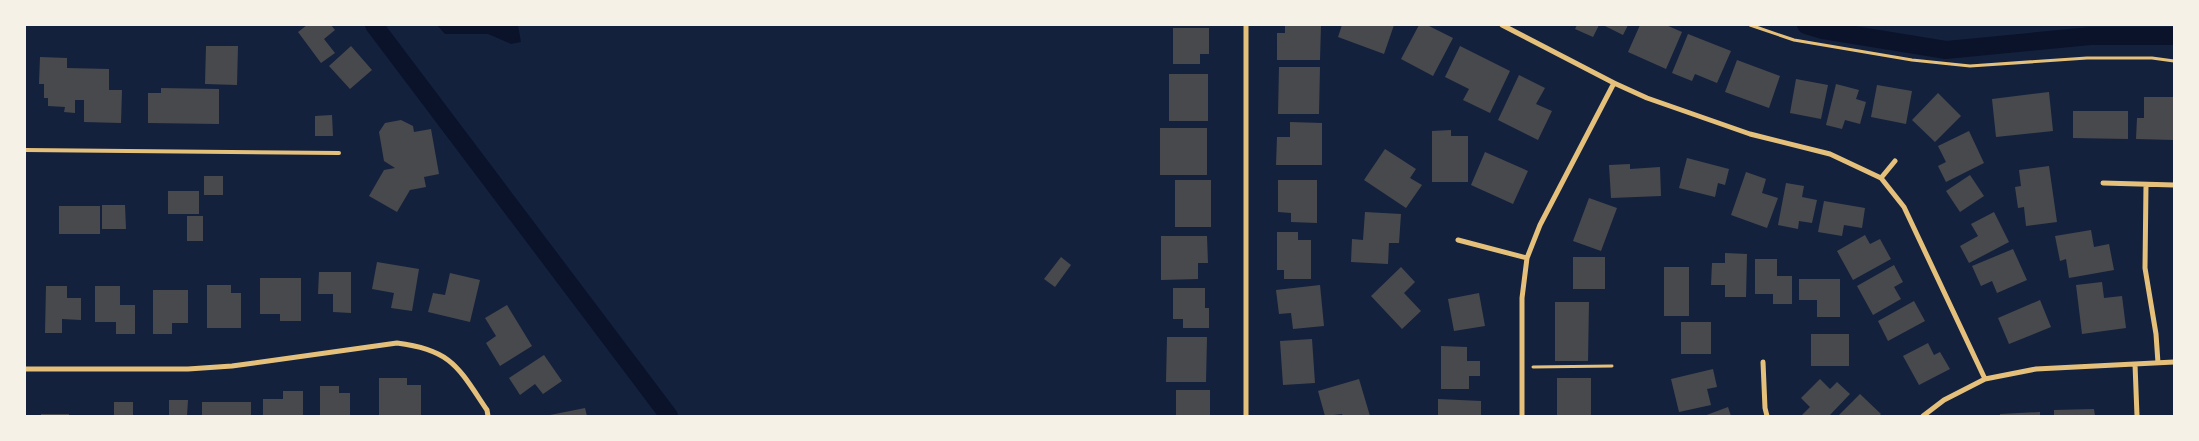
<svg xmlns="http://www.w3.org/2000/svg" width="2199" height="441" viewBox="0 0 2199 441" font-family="'Noto Serif',serif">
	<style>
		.water { fill: #0b132b }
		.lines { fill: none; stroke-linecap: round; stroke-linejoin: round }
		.canal { stroke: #0b132b; stroke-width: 18 }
		.building { fill: #48494c }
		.path { stroke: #e5c07b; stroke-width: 3 }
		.service { stroke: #e5c07b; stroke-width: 4 }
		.minor { stroke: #e5c07b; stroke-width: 5 }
	</style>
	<rect width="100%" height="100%" fill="#14213d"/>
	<path class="water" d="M437 25H518L521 42 511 44 488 34H445Z"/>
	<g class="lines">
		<path class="canal" d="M374 25 669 416
			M1806 25 1823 30 1946 50 2090 36H2174"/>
	</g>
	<path class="building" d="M307 25H331L335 30 324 39 335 53 321 63 298 32Z
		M1285 25H1321L1320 60H1277V33H1285Z
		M1342 25H1394L1384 54 1338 37Z
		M1419 25H1427L1453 38 1433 76 1401 59Z
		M1577 25H1599L1593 37 1575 29Z
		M1603 25H1628L1623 35Z
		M1640 25H1666L1682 32 1666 69 1628 52Z
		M1173 28H1209V54H1200V64H1173Z
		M1688 34 1731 51 1717 83 1695 74 1692 81 1672 73Z
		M206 46H238L237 85 205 84Z
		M351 46 372 70 350 89 329 66Z
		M1460 46 1510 71 1490 113 1463 100 1469 89 1445 77Z
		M40 57 67 58V68L109 69V90H122L121 123 84 122V100H75V113L64 112 65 107 48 106V98H44V84H39Z
		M1737 60 1780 76 1769 108 1725 92Z
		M1279 67H1320L1319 114H1278Z
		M1169 74H1208V121H1169Z
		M1519 75 1545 88 1536 104 1552 111 1538 140 1498 120Z
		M1796 79 1828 85 1821 119 1790 113Z
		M1836 84 1859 90 1856 99 1866 102 1860 124 1845 120 1842 129 1826 125Z
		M1877 85 1912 91 1906 124 1871 117Z
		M161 88 219 89V124L148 123V93H161Z
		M2049 92 2053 131 1996 137 1992 99Z
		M1938 93 1961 116 1935 142 1912 120Z
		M2144 97H2174V140L2136 139 2137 118H2144Z
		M2073 111H2128V139L2073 138Z
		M332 115 333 136H315V116Z
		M401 120 413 126 414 132 431 129 439 174 424 177 426 187 410 190 397 212 369 196 384 170 395 168 384 161 379 132 385 123Z
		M1290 122 1322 123V165H1276L1277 137H1290Z
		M1160 128H1207V175H1160Z
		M1451 130V136H1468V182H1432V131Z
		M1969 131 1984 163 1946 182 1938 166 1946 162 1938 146Z
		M1385 149 1416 169 1410 178 1422 185 1406 208 1364 180Z
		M1485 152 1528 171 1513 204 1471 185Z
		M1687 158 1729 169 1725 185 1718 183 1715 197 1679 188Z
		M1630 164V169L1660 167 1661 196 1611 198 1609 165Z
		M2049 166 2057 222 2026 226 2024 207 2018 208 2015 187 2021 186 2019 170Z
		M1746 172 1766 179 1762 193 1778 198 1767 228 1731 215Z
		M1970 175 1984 196 1960 212 1946 191Z
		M204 176H223V195H204Z
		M1175 180H1211V227H1175Z
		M1278 180H1317V223L1291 222V213L1278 212Z
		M1786 183 1804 186 1802 197 1817 200 1812 223 1799 221 1798 229 1778 225Z
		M168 191H199V214H168Z
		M1589 198 1617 208 1601 251 1573 241Z
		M1824 201 1865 208 1862 228 1844 225 1842 236 1818 232Z
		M102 205H125L126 229H102Z
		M59 206H100V234H59Z
		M1365 212 1401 214 1399 243H1389L1388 264 1351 262 1352 239 1363 240Z
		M1994 212 2009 242 1969 263 1960 246 1978 236 1971 224Z
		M187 216H203V241H187Z
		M2091 230 2094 247 2109 244 2114 270 2069 278 2066 259 2060 261 2055 236Z
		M1277 232H1298V240H1311V279H1284V270H1277Z
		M1865 235 1870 244 1880 239 1891 259 1853 280 1837 251Z
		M1161 236H1207L1208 263H1198V279L1161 280Z
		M2013 249 2027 280 1997 293 1992 281 1981 286 1972 266Z
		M1725 253 1747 254 1746 297H1725V285H1711L1712 263H1725Z
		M1061 257 1071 265 1055 287 1044 279Z
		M1573 257H1605V289H1573Z
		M1755 259H1777V276H1792V304H1773V294H1755Z
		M377 262 419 269 412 311 391 308 394 293 372 289Z
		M1894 265 1903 282 1894 287 1901 299 1873 315 1857 286Z
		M1401 267 1415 282 1404 293 1421 311 1402 329 1371 296Z
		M1664 267H1689V316H1664Z
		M319 272H351V313L333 312V294H318Z
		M450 273 480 280 470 322 428 312 433 293 445 295Z
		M260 278H301V321H280V314H260Z
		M1799 279H1840V317H1817V300H1799Z
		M2102 282 2104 298 2122 296 2126 328 2082 334 2076 285Z
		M207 285H231V293H241V328H207Z
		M1320 285 1324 326 1293 329 1291 313 1279 314 1276 290Z
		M46 286H67V298H81V320L62 319V333H45Z
		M95 286H120V305H135V334H116V322H95Z
		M1173 288H1205V308H1209V328H1183V319H1173Z
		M153 290H188V323H172V334H153Z
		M1479 293 1485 326 1454 331 1448 299Z
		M2040 300 2051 327 2009 344 1998 318Z
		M1914 301 1925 321 1888 341 1878 321Z
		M1555 302H1589L1588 361H1555Z
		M507 305 532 346 500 366 486 343 496 336 485 318Z
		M1681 322H1711V354H1681Z
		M1811 334H1849V366H1811Z
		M1167 337H1207L1206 382H1166Z
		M1312 339 1315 383 1283 385 1280 341Z
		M1928 343 1934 355 1940 352 1950 369 1919 385 1903 356Z
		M1441 346 1467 347V361H1480V376H1469V389H1441Z
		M544 355 562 381 543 394 535 384 520 395 509 378Z
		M1713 369 1717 387 1707 389 1711 405 1679 412 1671 379Z
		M379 378H407V385H421V416H379Z
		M1557 378H1591V416H1557Z
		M1359 379 1370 416H1343L1342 414 1325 416 1318 391Z
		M1820 379 1830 389 1837 382 1850 394 1829 416H1803L1802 415 1810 407 1801 398Z
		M320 386H339V393H350V416H320Z
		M1176 390H1210V416H1176Z
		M283 391H303V416H263V399H283Z
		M1860 394 1881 414 1879 416H1838Z
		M1438 399 1481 401V416H1438Z
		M169 400H188L187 416H169Z
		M114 402H133V416H114Z
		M202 402H251V416H202Z
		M1728 407 1731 416H1704Z
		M585 408 587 416H551L550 415Z
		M2094 409 2095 416H2054V410Z
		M2040 412V416H2000V414Z
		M41 414H69V416H41Z"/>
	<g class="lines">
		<path class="path" d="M1750 25 1794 40 1912 60 1970 66 2087 58H2152L2174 61
			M1533 367 1612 366"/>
		<path class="service" d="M25 150 339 153"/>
		<path class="minor" d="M1502 25 1614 83 1647 98 1750 134 1830 154 1881 178 1904 207 1985 379
			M1881 178 1895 161
			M2103 183 2174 185
			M2146 185 2145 268 2156 334 2158 363
			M1458 240 1527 258
			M1763 362 1765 408 1767 416
			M2135 364 2137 416
			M25 369H188L232 366 397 343C452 350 458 367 487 410L488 416
			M1246 416V25
			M1522 416V298L1527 258 1540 225 1614 83
			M1923 416 1944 400 1985 379 2036 369 2174 362"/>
	</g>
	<rect width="2199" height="441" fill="none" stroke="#f6f1e7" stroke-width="52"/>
</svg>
